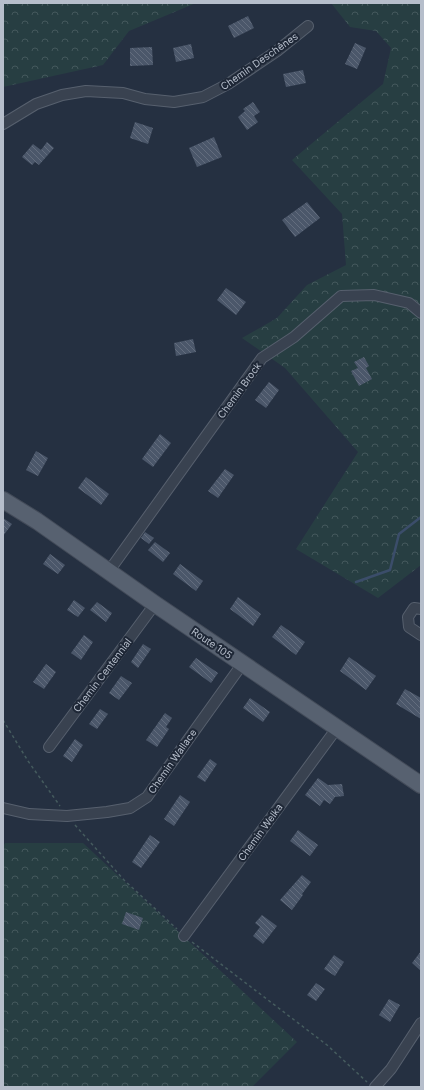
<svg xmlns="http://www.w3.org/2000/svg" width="424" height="1090" viewBox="0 0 424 1090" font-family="Inter,sans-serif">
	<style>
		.forest { fill: url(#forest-crowns) }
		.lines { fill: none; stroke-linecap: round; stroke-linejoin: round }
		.stream { stroke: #3b4d6a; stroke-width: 2.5 }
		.building { fill: url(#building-back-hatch) }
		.street-casing { stroke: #57606e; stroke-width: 12 }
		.primary-casing { stroke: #434b59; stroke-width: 18 }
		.path { stroke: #455b5e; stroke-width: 1.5; stroke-dasharray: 3 3; stroke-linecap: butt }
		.street { stroke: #394250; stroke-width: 10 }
		.primary { stroke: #576170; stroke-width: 16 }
		.labels { text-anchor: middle; stroke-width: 4; stroke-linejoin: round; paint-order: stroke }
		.street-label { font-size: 10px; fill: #b6becb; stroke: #1e2736 }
	</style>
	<defs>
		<pattern id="forest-crowns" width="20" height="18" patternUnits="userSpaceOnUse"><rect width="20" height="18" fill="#273e42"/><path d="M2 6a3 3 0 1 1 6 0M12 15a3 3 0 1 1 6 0" fill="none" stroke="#44585c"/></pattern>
		<pattern id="building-back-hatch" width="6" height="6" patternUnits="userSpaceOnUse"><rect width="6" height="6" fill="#4b576a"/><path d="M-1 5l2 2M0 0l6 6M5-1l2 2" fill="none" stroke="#636d7e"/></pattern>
	</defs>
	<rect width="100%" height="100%" fill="#253041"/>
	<path class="forest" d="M3 3H196L129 31 103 65 3 87Z
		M331 3H421V565L378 598 296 549 358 452 285 368 242 338 277 318 307 285 346 265 342 214 292 160 383 84 391 48 376 31 350 27Z
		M5 843H83L297 1042 252 1087H3V847Z"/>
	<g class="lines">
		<path class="stream" d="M356 582 390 570 399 534 421 517"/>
	</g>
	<path class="building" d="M248 16 254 28 234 38 228 26Z
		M355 43 366 48 357 69 345 64Z
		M191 44 194 58 176 62 173 48Z
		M152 47 153 65 130 66V48Z
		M303 70 306 83 286 87 283 74Z
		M253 102 260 112 254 116 258 122 247 130 238 117 245 111 243 109Z
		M135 122 153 128 148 144 130 138Z
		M214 137 222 157 197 167 189 148Z
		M47 142 54 148 39 165 35 162 32 165 22 157 33 144 41 150Z
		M307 202 320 218 295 237 282 220Z
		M226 288 246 302 236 315 217 300Z
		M193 339 196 352 176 356 174 343Z
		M364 357 369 366 366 368 372 379 359 386 351 371 358 368 354 362Z
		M269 382 279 390 266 408 255 400Z
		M160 434 171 443 153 467 142 459Z
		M36 451 48 458 38 476 26 470Z
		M225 469 234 475 218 498 208 491Z
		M86 477 109 494 101 505 78 488Z
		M3 518 12 524 3 536Z
		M145 532 154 538 149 544 141 538Z
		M155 542 170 553 163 562 148 550Z
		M50 554 65 565 58 574 43 564Z
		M180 564 203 581 196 591 173 574Z
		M238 597 261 614 253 626 230 609Z
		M74 600 85 608 78 617 67 610Z
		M97 602 112 613 106 622 90 610Z
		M281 625 305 642 296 655 272 637Z
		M84 635 93 642 81 660 71 653Z
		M143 644 151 649 138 668 131 662Z
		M349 657 376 676 366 690 340 671Z
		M196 658 218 673 211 683 189 667Z
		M46 664 56 672 44 689 33 682Z
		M121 676 132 683 119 700 109 693Z
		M405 689 421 698V719L396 704Z
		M250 698 270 712 263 722 243 708Z
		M100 709 108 714 97 729 89 724Z
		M165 713 172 718 166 727 169 729 157 747 146 740Z
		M75 739 83 745 72 762 63 756Z
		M210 759 217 764 205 782 197 777Z
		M318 778 328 785 342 784 344 796 335 797 330 804 324 800 320 806 305 795Z
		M180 795 190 802 174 826 164 819Z
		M298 830 318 845 310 856 290 841Z
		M150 835 160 842 141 868 132 862Z
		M302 875 311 882 302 894 303 895 292 910 280 900Z
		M126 912 143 918 139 930 122 924Z
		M262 915 277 926 263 944 253 936 260 927 255 923Z
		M421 951V971L412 963Z
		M334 955 344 962 335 976 324 969Z
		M316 983 325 989 316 1001 307 995Z
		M389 999 400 1005 390 1022 379 1015Z"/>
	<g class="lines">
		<defs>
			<path id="street" d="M3 124 36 104 62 95 86 91 123 93 145 99 174 102 203 97 228 84 277 51 308 26
				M109 571 262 358 294 337 341 296 374 295 409 303 421 313
				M421 609 414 608 408 617 409 627 421 635
				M49 747 155 604
				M3 808 29 814 67 816 107 812 130 808 147 797 243 663
				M184 936 337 728
				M375 1087 391 1069 421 1023"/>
			<path id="primary" d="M3 500 37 521 155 604 421 785"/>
		</defs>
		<use href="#street" class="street-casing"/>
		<use href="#primary" class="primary-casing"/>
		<path class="path" d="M3 720 28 761 60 806
			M75 825 124 880 177 929
			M192 942 327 1045 367 1082"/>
		<use href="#street" class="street"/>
		<use href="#primary" class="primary"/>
	</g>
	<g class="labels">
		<g class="street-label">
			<text transform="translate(259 61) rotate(-35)" y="4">Chemin Deschênes</text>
			<text transform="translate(239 390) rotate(-54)" y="4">Chemin Brock</text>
			<text transform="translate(212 643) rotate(34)" y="4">Route 105</text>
			<text transform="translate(102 675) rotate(-53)" y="4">Chemin Centennial</text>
			<text transform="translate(172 761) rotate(-55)" y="4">Chemin Wallace</text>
			<text transform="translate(260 832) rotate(-54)" y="4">Chemin Welka</text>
		</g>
	</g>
	<rect width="424" height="1090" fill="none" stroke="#b6becb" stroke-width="8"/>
</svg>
